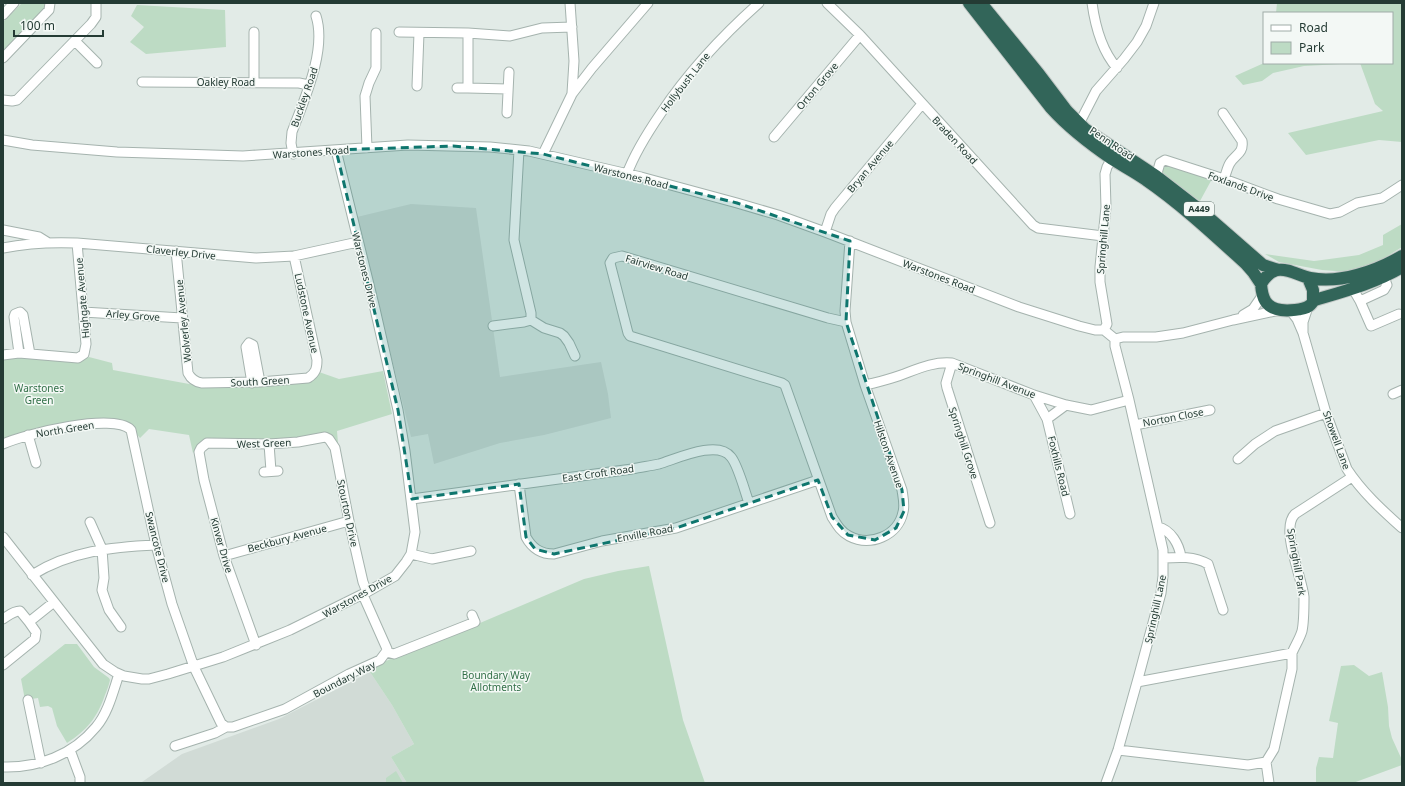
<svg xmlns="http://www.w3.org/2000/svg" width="1405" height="786" viewBox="0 0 1405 786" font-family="'Noto Sans',sans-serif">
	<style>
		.built { fill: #d1dbd6 }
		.green { fill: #bddbc4 }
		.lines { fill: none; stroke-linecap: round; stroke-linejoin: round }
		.minor-casing { stroke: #a5b3ae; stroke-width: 11 }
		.highway-casing { stroke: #c2c8c6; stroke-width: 14 }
		.minor { stroke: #fff; stroke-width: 9 }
		.highway { stroke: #326559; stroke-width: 12 }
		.marked { fill: #0f766e; fill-opacity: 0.2; stroke: #0f766e; stroke-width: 3; stroke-dasharray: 8 5; stroke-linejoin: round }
		.labels { text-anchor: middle; stroke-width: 3; stroke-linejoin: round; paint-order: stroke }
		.shield { fill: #f3f8f5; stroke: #62746e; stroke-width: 1 }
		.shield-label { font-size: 9px; font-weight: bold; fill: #243b34 }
		.street-label { font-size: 10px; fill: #243b34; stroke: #f3f8f5 }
		.park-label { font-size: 10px; fill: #316f47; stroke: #f3f8f5 }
	</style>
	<rect width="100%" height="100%" fill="#e2ebe7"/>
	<path class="built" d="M411 204 476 208 500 377 601 362 608 394 611 418 544 435 500 443 434 464 428 434 411 437 357 217Z
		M370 672 392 705 414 744 391 757 407 783H143L142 782 182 754 279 719Z"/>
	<path class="green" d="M22 3H43L45 5 44 9 3 53V22Z
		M1277 3H1402V142L1379 140 1306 155 1288 133 1383 111 1375 104 1360 63 1304 66 1273 73 1262 81 1243 85 1235 76 1264 63H1392V13H1276Z
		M137 5 225 10 226 47 146 54 130 42 144 27 131 16Z
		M1168 164 1212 179 1200 201 1158 173Z
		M1402 224V247L1378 262 1350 272 1322 270 1279 262 1265 254 1314 261 1322 260 1359 255 1383 245V235Z
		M23 357 80 361 89 357 112 363 113 370 200 386H254L319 372 339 379 383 371 392 414 337 431 338 443 326 434 270 441 199 445 193 453 189 435 149 429 140 438 128 424 109 422 3 442V358Z
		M649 566 683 720 705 783H407L391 757 414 744 392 705 370 672 376 665 480 623 584 579 618 571Z
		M65 644H77L94 667 109 678 110 680C109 685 107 690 105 695 97 718 87 730 67 743L57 726 52 708 48 706 40 707 38 698 25 700 21 679Z
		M1354 665 1369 676 1382 672 1388 707 1389 726 1392 738 1402 760V765L1353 783H1316V768L1319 757 1333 758 1338 723 1329 721 1341 666Z
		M396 771 403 783H386V778Z"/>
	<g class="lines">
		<defs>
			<path id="minor" d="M570 3 574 61 572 93
				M827 3 860 35 1033 225 1038 228 1103 236
				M1092 3C1095 25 1102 51 1117 68
				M3 15 14 3
				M399 32 468 33 510 36 542 28 572 27
				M468 33V88L508 89
				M75 41 97 63
				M3 58 49 10 50 3
				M142 82 299 83 309 85
				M254 82V32
				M417 86 419 33
				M457 88H468
				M3 100 12 101 17 100 91 24 96 17V3
				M507 113 509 72
				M1223 113 1242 141C1244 153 1235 155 1230 163 1227 168 1226 174 1224 179
				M1079 124 1096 91 1124 59 1137 42 1146 26 1154 3
				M774 137 860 35
				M3 140 32 145 117 152 243 156 408 145 490 147 529 151 641 177 737 203 778 215 825 232 1019 307 1079 326 1095 330H1104L1115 339 1123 337H1156L1183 333 1233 320 1280 310
				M367 148 365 96 369 83 376 68V33
				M293 154 291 143 292 132C304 100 327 50 316 16
				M543 154 572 94 592 68 648 3
				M627 174C635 152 648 132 661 113 689 71 722 36 759 3
				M1155 180 1160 163 1165 160 1224 179 1278 199 1330 214 1340 212 1357 203 1382 198 1402 185
				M3 230 39 237 47 242
				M825 232 831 214 835 208 922 104
				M3 248C28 243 52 242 77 243L256 258 294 256 358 242
				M176 251 188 373C191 379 195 382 202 383L260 382 308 378C316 373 317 368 317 360L294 256
				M1353 289 1360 301 1384 290 1387 285 1384 277
				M1360 301 1371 326 1399 314
				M1290 310 1297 319 1303 333V322L1308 307
				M83 312 182 318
				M1243 315 1253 309 1262 296
				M531 320 544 328 560 333 564 336 569 343 575 356
				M846 322 828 318 622 256 613 258 610 263 628 333 630 336 782 383 785 385 832 517C837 525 841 532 849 536 870 547 898 536 903 512 905 505 903 497 902 490L865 385 846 322 845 311 850 241
				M493 326 524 322 531 320V313L514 240 519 150
				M1104 330 1107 324 1100 282V267L1106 207 1105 174 1107 167 1115 153
				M1303 333 1326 413 1347 469C1362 492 1382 510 1402 528
				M19 353 14 317 15 314 20 312 23 315 30 354
				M3 355 19 353 78 358 84 354 86 344 77 243
				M952 363 946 383 947 388 990 523
				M252 383 246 347 249 343 253 345 260 382
				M865 385C874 383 883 381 892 378 912 372 930 361 952 363L1034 395 1066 405 1091 410 1129 400
				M1393 394 1402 390
				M1034 395 1047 419 1066 405
				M1047 419 1070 514
				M1135 425 1210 410
				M28 435 36 463
				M3 444C25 434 114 412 131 430L156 545 172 604 194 667 221 723 226 727
				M269 444 271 471
				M1238 459 1255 444 1275 431 1326 413
				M264 472 278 471
				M519 484 526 537C532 548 540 554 554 554L602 541 676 528 818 480
				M412 499 632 469C641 467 650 466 659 464 676 459 718 439 731 457 738 465 745 492 749 503
				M90 522 102 549 104 578 102 590 104 596 109 610 121 627
				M1158 527C1171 530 1179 544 1181 557
				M3 537 103 664 115 672 124 676 142 679H149L168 674 223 657 290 630 367 592 395 576 406 562 411 554 415 532 405 451 398 410 375 309 336 150
				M411 554 432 559 471 551
				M224 556 349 521
				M1164 558C1179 557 1194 556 1208 564L1223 610
				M32 575C70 551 112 547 156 545
				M363 595 387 649 386 652
				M3 619C8 616 13 611 20 611L29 622
				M256 645 224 556 204 480 199 452 201 448 207 443 269 444 298 442 325 437 329 439 335 448 349 521 363 582 367 592
				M386 652 394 654 475 622 472 615
				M1292 653C1295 646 1300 638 1302 631 1304 622 1304 606 1304 597 1302 577 1280 529 1295 514L1352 477
				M3 665 35 639 36 632 29 622 54 602
				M28 700 41 763
				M226 727H233L285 709 349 674 380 660 386 652
				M175 746 215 733 226 727
				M70 750 80 777V783
				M1118 750 1248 765 1266 762 1274 749 1292 669V653L1137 682
				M1266 762 1269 783
				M3 767C38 768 73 755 96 727 108 713 113 692 119 674
				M1106 783 1118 750 1139 675 1161 593 1163 576V550L1129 400 1115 346V339"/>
			<path id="highway" d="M969 3 1051 108C1069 128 1090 144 1112 159 1123 166 1135 172 1146 180 1181 204 1214 235 1246 264L1253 272 1261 284
				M981 3 1039 74 1067 111 1085 129 1156 176 1200 210 1263 265 1278 270
				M1402 256C1376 271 1340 284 1310 278 1299 276 1289 268 1277 270 1269 272 1265 277 1261 284 1262 297 1265 308 1281 310 1288 311 1303 310 1309 306 1312 304 1312 302 1315 300 1345 291 1375 283 1402 267
				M1308 278 1313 290V301"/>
		</defs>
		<use href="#minor" class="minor-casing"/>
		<use href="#highway" class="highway-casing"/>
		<use href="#minor" class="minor"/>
		<use href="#highway" class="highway"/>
	</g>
	<path class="marked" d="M453 146 543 154 737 203 850 241 846 322 902 490 904 511 896 528 875 540 848 535 832 517 818 480 676 528 554 554 535 549 526 537 519 484 412 499 398 410 336 150Z"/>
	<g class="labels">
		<rect class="shield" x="1184" y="202" width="30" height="14" rx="3"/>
		<g class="shield-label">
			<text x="1199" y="212">A449</text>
		</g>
		<g class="street-label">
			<text x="226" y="86">Oakley Road</text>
			<text transform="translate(685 82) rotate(-52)" y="4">Hollybush Lane</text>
			<text transform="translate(817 86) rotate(-50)" y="4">Orton Grove</text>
			<text transform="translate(304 97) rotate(-71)" y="4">Buckley Road</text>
			<text transform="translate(955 140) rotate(47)" y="4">Braden Road</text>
			<text transform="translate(1112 143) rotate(34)" y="4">Penn Road</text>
			<text transform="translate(311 152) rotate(-4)" y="4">Warstones Road</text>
			<text transform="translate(870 166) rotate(-50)" y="4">Bryan Avenue</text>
			<text transform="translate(631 176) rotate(14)" y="4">Warstones Road</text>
			<text transform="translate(1241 186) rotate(20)" y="4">Foxlands Drive</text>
			<text transform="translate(1103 239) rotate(-85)" y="4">Springhill Lane</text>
			<text transform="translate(181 252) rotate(6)" y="4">Claverley Drive</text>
			<text transform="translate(657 267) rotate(17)" y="4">Fairview Road</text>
			<text transform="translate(365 270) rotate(76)" y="4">Warstones Drive</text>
			<text transform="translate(939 276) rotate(21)" y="4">Warstones Road</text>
			<text transform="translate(82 298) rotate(-95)" y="4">Highgate Avenue</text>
			<text transform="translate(307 313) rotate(78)" y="4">Ludstone Avenue</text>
			<text transform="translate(133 315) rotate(4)" y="4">Arley Grove</text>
			<text transform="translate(183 321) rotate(-96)" y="4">Wolverley Avenue</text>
			<text transform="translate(997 380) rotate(21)" y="4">Springhill Avenue</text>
			<text transform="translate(260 381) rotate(-3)" y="4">South Green</text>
			<text transform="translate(1173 417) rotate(-11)" y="4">Norton Close</text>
			<text transform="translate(65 429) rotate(-9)" y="4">North Green</text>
			<text transform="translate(1337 440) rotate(70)" y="4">Showell Lane</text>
			<text transform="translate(264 443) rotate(-2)" y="4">West Green</text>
			<text transform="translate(964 443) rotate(72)" y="4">Springhill Grove</text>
			<text transform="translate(889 454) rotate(71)" y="4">Hilston Avenue</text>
			<text transform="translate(1059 466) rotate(76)" y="4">Foxhills Road</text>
			<text transform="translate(598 473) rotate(-8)" y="4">East Croft Road</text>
			<text transform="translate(348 513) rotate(78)" y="4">Stourton Drive</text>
			<text transform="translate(645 533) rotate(-11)" y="4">Enville Road</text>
			<text transform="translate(287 538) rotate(-15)" y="4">Beckbury Avenue</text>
			<text transform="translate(222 545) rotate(74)" y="4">Kinver Drive</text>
			<text transform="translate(158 547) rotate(76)" y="4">Swancote Drive</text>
			<text transform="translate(1297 562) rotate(80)" y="4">Springhill Park</text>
			<text transform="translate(357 596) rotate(-29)" y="4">Warstones Drive</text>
			<text transform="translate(1155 609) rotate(-78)" y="4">Springhill Lane</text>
			<text transform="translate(344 679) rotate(-27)" y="4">Boundary Way</text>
		</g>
		<g class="park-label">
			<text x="39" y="392">Warstones<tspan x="39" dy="12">Green</tspan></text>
			<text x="496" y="679">Boundary Way<tspan x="496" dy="12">Allotments</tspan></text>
		</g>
	</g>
	<rect width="1405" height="786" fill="none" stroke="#243b34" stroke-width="8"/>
	<rect x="1263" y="12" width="130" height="52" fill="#f3f8f5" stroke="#a0aca8"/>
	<rect x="1271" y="25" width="20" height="6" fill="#ffffff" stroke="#a0aca8"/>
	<text x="1299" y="32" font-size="12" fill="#243b34">Road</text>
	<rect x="1271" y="42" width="20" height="12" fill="#bddbc4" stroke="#a0aca8"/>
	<text x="1299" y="52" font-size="12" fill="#243b34">Park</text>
	<path d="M14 30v6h89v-6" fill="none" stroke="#243b34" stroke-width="2"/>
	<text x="20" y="30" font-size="12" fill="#243b34" stroke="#f3f8f5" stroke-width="3" paint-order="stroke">100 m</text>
</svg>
